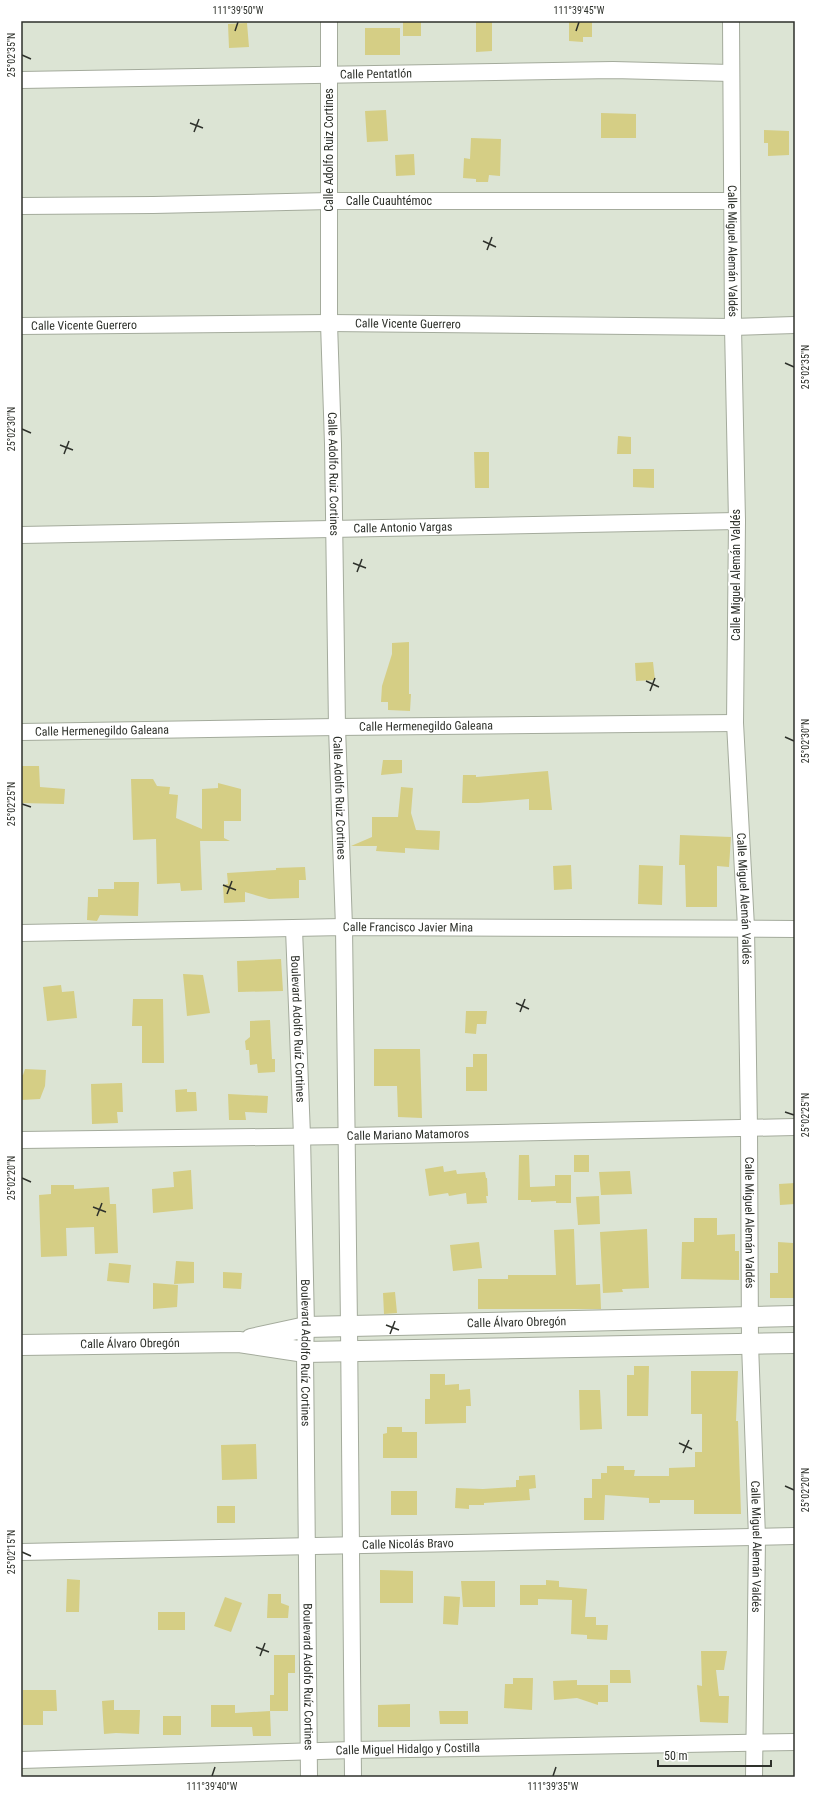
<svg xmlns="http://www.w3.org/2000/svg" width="816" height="1798" viewBox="0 0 816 1798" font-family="'Roboto Condensed',sans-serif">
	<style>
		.building { fill: #d5ce85 }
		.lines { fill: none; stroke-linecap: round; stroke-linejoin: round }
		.minor-casing { stroke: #a4ab9c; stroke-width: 18 }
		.tertiary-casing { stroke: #a4ab9c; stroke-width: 22 }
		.minor { stroke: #fff; stroke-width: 16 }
		.tertiary { stroke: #fff; stroke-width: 20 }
		.ticks { fill: none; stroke: #2e312b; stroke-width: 1.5 }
		.labels { text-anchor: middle; stroke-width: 4; stroke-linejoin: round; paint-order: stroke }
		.street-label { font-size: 12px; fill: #2e312b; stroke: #fff }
		.neatline { fill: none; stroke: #2e312b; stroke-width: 1.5 }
		.ticks-label { font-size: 10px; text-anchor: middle; fill: #2e312b }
	</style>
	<rect width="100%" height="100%" fill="#dce4d4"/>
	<path class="building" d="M403 21H421V36H403Z
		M476 21H492V51L476 52Z
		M569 21H592V37H583V42L569 41Z
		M247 23 249 47 229 48 228 24Z
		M365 28H400V55H365Z
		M386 110 388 141 367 142 365 111Z
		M601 113 636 114V138H601Z
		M764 130 789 131V155L768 156V143H764Z
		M471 138 501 139 500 176 489 175 488 182H476V179L463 178 464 158 470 159Z
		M414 154 415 175 396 176 395 155Z
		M618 436 631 437V454H617Z
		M474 452H489V488H475Z
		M633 469H654V488L633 487Z
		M409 642V694H411L410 711 388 710V702H381L382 686 392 654V643Z
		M653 662 655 680 636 681 635 663Z
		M383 760H402V773L381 775Z
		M21 766H39L40 787 65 789 64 804 21 803Z
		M548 771 552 810H529V799L478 803H462L463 775H476V777Z
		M131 779H153L157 786 170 787 169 794 178 795 176 818 202 829V789L218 788V783L241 789V821H224V838L230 841H200L202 890 181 891 180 883 157 884 156 839 133 840Z
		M401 787 413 788 411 813 416 830 440 831 439 850 405 848V853L376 851 377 846H351L372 837V817H398Z
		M680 835 731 837 729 867 717 866V907H686L685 865H679Z
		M571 865 572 889 554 890 553 866Z
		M639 865 663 866 662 905 638 904Z
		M305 867 306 880H299V898L269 899 245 892V902L224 903 223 885 228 884 227 873 276 870V868Z
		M114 882H139L138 916 100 915 97 921 87 920 88 897H98V889H114Z
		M281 959 283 991 238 992 237 961Z
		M183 974 203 975 210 1013 187 1016Z
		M61 985 62 992 74 991 77 1018 47 1021 43 987Z
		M133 999H163L164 1063H142V1026H132Z
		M466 1011H487L486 1024H477L476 1034 465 1033Z
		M270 1020 272 1059H275V1072L258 1073 257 1064 250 1065 249 1050H246L245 1041 250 1037V1021Z
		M374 1049H420L422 1118 398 1117 397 1086H374Z
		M473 1054H487V1091H466V1067H473Z
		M25 1069 46 1070 45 1086 40 1099 21 1100V1075H23Z
		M122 1083 123 1112H117L118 1123 92 1124 91 1084Z
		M187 1089V1092H196L197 1111 176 1112 175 1090Z
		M228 1094 268 1096 267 1113 245 1112 246 1120H229Z
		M519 1155H529L530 1187 555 1186V1175H571V1203H556V1201L531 1202V1200H518Z
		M574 1155H589V1172H574Z
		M443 1166 444 1172 456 1170 457 1174 485 1172 486 1178H487L488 1196H486L487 1203 467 1204 466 1193 449 1196 448 1193 429 1196 425 1169Z
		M191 1170 193 1209 153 1213 152 1189 174 1187 173 1172Z
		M630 1171 632 1194 601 1195 599 1172Z
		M795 1183V1204L780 1205 779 1184Z
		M51 1185H74V1189L109 1187 110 1204H116L118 1253 95 1254 94 1227 66 1228 67 1256 41 1257 39 1195 51 1194Z
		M599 1196 600 1224 578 1225 576 1197Z
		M694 1218H717V1235L735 1234V1251H739V1280L681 1279 682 1242H694Z
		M574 1229 576 1285 600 1284 601 1309H478V1279H508V1275H556L554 1230Z
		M647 1229 649 1288 622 1289 623 1292 603 1293 600 1232Z
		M479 1242 482 1268 453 1271 450 1245Z
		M778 1242 793 1243 794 1298H770V1273H778Z
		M176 1261 194 1262V1283L174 1284Z
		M109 1263 131 1265 129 1283 107 1281Z
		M223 1272 242 1273 241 1289 223 1288Z
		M153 1283 178 1285 177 1307 153 1309Z
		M395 1292 397 1313 384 1314 383 1293Z
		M634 1366H649L648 1416H627V1375H634Z
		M691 1371H738L736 1421H738L741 1514H694V1500H660V1503H649V1498L605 1495 604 1520H584V1498H592V1479H601V1473H607V1466H624V1470H635L634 1476H669V1468L695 1467V1452H702V1414H691Z
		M430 1374H445V1385L459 1384V1390L470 1389 471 1406H466V1423L425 1424V1399H430Z
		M579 1390H600L602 1429 580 1430Z
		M387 1427H402V1432H417V1458H383V1434L387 1433Z
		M256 1444 257 1479 222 1480 221 1445Z
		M535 1475 536 1488 529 1489 530 1500 484 1503V1505H469V1509L455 1508 456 1488 483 1489 516 1487V1480H519V1476Z
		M391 1491H417V1515H391Z
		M217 1506H235V1523H217Z
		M380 1570 413 1571V1603H380Z
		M67 1579 80 1580 79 1612H66Z
		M546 1580 559 1581V1587L587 1589 585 1617H596V1625H608L607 1640 587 1639V1635L571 1634 572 1600 538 1599V1605H520V1585H546Z
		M461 1581H495V1607H463Z
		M268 1594H281V1603L289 1606 288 1618H267Z
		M444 1596 460 1597 458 1625 443 1624Z
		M225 1597 242 1603 231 1632 214 1626Z
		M158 1612H185V1630H158Z
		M701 1651H727L724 1670H716L719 1696H729L728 1723 700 1722 697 1685 702 1686Z
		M274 1655H295V1673H288V1711H270V1695H274Z
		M610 1670H630L631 1683H610Z
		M513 1678H533L532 1710 504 1708 505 1684H513Z
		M577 1680V1685H608V1702H598V1705L577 1698 554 1700 553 1681Z
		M23 1690H56L57 1711H43V1725H23Z
		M114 1700V1710H140L139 1734 116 1733 104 1734 102 1701Z
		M410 1704V1727H378V1705Z
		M211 1705H235V1713L270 1711 271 1736H253L252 1727H211Z
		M439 1711H468V1724H440Z
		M163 1716H181V1735H163Z"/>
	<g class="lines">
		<defs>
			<g id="minor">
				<path id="s1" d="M329 21V323L333 444 337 727 344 927 349 1326 353 1777"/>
				<path id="s2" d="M731 21 733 327 737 521 735 723 746 927 749 1128 750 1344 757 1537 754 1777"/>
				<path id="s3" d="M21 80 613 70 731 73"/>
				<path id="s4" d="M21 206 153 205 330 201H732"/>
				<path id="s5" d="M21 326 329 323 733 327 795 325"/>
				<path id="s6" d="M21 535 737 521"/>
				<path id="s7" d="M21 732 337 727 735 723"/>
				<path id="s8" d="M294 929 302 1136 306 1327 305 1352 309 1777"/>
				<path id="s9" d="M21 933 344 927 795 929"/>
				<path id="s10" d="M21 1140 347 1136 795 1127"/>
				<path id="s11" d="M21 1552 795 1536"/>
				<path id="s12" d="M21 1760 353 1750 795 1742"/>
			</g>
			<g id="tertiary">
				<path id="s13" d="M251 1339 306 1327 795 1316"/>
				<path id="s14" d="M21 1345 239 1342 305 1352 795 1343"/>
			</g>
		</defs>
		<use href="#minor" class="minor-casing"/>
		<use href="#tertiary" class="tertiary-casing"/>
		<use href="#minor" class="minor"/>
		<use href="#tertiary" class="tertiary"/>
	</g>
	<path class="ticks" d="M235 31 238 22M576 31 579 22M22 55 31 59M190 123 203 128M194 132 199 119M483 241 496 247M487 250 492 237M785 363 794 367M22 429 31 433M60 445 73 450M64 454 69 441M353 563 366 568M357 572 362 559M646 681 659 687M650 691 655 678M785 737 794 741M22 804 31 807M223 885 236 890M227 894 232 881M516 1003 529 1009M520 1012 525 999M785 1112 794 1115M22 1178 31 1182M93 1207 106 1212M97 1216 102 1203M386 1325 399 1330M390 1334 395 1321M679 1443 692 1449M683 1453 689 1440M785 1486 794 1490M22 1552 31 1556M256 1647 269 1652M260 1656 265 1643M212 1776 215 1767M553 1776 556 1767"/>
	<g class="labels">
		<g class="street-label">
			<text dy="4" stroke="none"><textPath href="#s3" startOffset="355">Calle Pentatlón</textPath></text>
			<text transform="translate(329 150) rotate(-90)" y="4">Calle Adolfo Ruiz Cortines</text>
			<text dy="4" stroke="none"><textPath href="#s4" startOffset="368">Calle Cuauhtémoc</textPath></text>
			<text dy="4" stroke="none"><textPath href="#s2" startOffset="230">Calle Miguel Alemán Valdés</textPath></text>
			<text dy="4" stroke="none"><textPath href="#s5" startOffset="387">Calle Vicente Guerrero</textPath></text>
			<text dy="4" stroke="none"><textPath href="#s5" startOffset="63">Calle Vicente Guerrero</textPath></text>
			<text dy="4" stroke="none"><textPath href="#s1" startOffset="453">Calle Adolfo Ruiz Cortines</textPath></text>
			<text dy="4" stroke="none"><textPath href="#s6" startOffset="382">Calle Antonio Vargas</textPath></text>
			<text transform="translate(736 575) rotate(-90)" y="4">Calle Miguel Alemán Valdés</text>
			<text dy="4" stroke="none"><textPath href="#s7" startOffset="405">Calle Hermenegildo Galeana</textPath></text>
			<text dy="4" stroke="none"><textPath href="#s7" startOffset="81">Calle Hermenegildo Galeana</textPath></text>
			<text dy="4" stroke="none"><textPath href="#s1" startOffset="777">Calle Adolfo Ruiz Cortines</textPath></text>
			<text dy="4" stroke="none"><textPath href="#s2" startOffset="878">Calle Miguel Alemán Valdés</textPath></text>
			<text dy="4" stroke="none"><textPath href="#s9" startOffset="387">Calle Francisco Javier Mina</textPath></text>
			<text dy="4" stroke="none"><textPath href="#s8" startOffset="100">Boulevard Adolfo Ruíz Cortines</textPath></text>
			<text dy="4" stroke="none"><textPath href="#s10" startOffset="387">Calle Mariano Matamoros</textPath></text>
			<text dy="4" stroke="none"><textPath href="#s2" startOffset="1202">Calle Miguel Alemán Valdés</textPath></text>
			<text dy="4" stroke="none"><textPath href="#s13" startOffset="267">Calle Álvaro Obregón</textPath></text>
			<text dy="4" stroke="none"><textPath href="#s14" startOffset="109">Calle Álvaro Obregón</textPath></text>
			<text dy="4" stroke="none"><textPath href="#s8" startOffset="424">Boulevard Adolfo Ruíz Cortines</textPath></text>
			<text dy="4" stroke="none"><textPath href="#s11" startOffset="387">Calle Nicolás Bravo</textPath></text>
			<text dy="4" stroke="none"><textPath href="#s2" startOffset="1526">Calle Miguel Alemán Valdés</textPath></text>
			<text dy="4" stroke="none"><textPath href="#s8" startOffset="748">Boulevard Adolfo Ruíz Cortines</textPath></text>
			<text dy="4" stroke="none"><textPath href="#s12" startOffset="387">Calle Miguel Hidalgo y Costilla</textPath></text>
		</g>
	</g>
	<rect width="816" height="1798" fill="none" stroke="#ffffff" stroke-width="44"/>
	<path d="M658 1760v6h113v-6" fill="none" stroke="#2e312b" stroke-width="2"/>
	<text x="664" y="1760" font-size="12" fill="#2e312b" stroke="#ffffff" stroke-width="3" paint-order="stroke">50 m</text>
	<rect x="22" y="22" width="772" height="1754" class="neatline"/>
	<g class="ticks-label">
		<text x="238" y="14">111°39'50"W</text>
		<text x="579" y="14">111°39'45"W</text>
		<text transform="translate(11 55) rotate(-90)" y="4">25°02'35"N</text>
		<text transform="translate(805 367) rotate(-90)" y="4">25°02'35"N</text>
		<text transform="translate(11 429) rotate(-90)" y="4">25°02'30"N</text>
		<text transform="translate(805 741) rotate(-90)" y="4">25°02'30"N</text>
		<text transform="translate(11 804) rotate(-90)" y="4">25°02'25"N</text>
		<text transform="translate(805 1115) rotate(-90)" y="4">25°02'25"N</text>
		<text transform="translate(11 1178) rotate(-90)" y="4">25°02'20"N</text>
		<text transform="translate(805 1490) rotate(-90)" y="4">25°02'20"N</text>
		<text transform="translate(11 1552) rotate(-90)" y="4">25°02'15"N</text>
		<text x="212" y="1790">111°39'40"W</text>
		<text x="553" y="1790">111°39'35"W</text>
	</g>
</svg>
